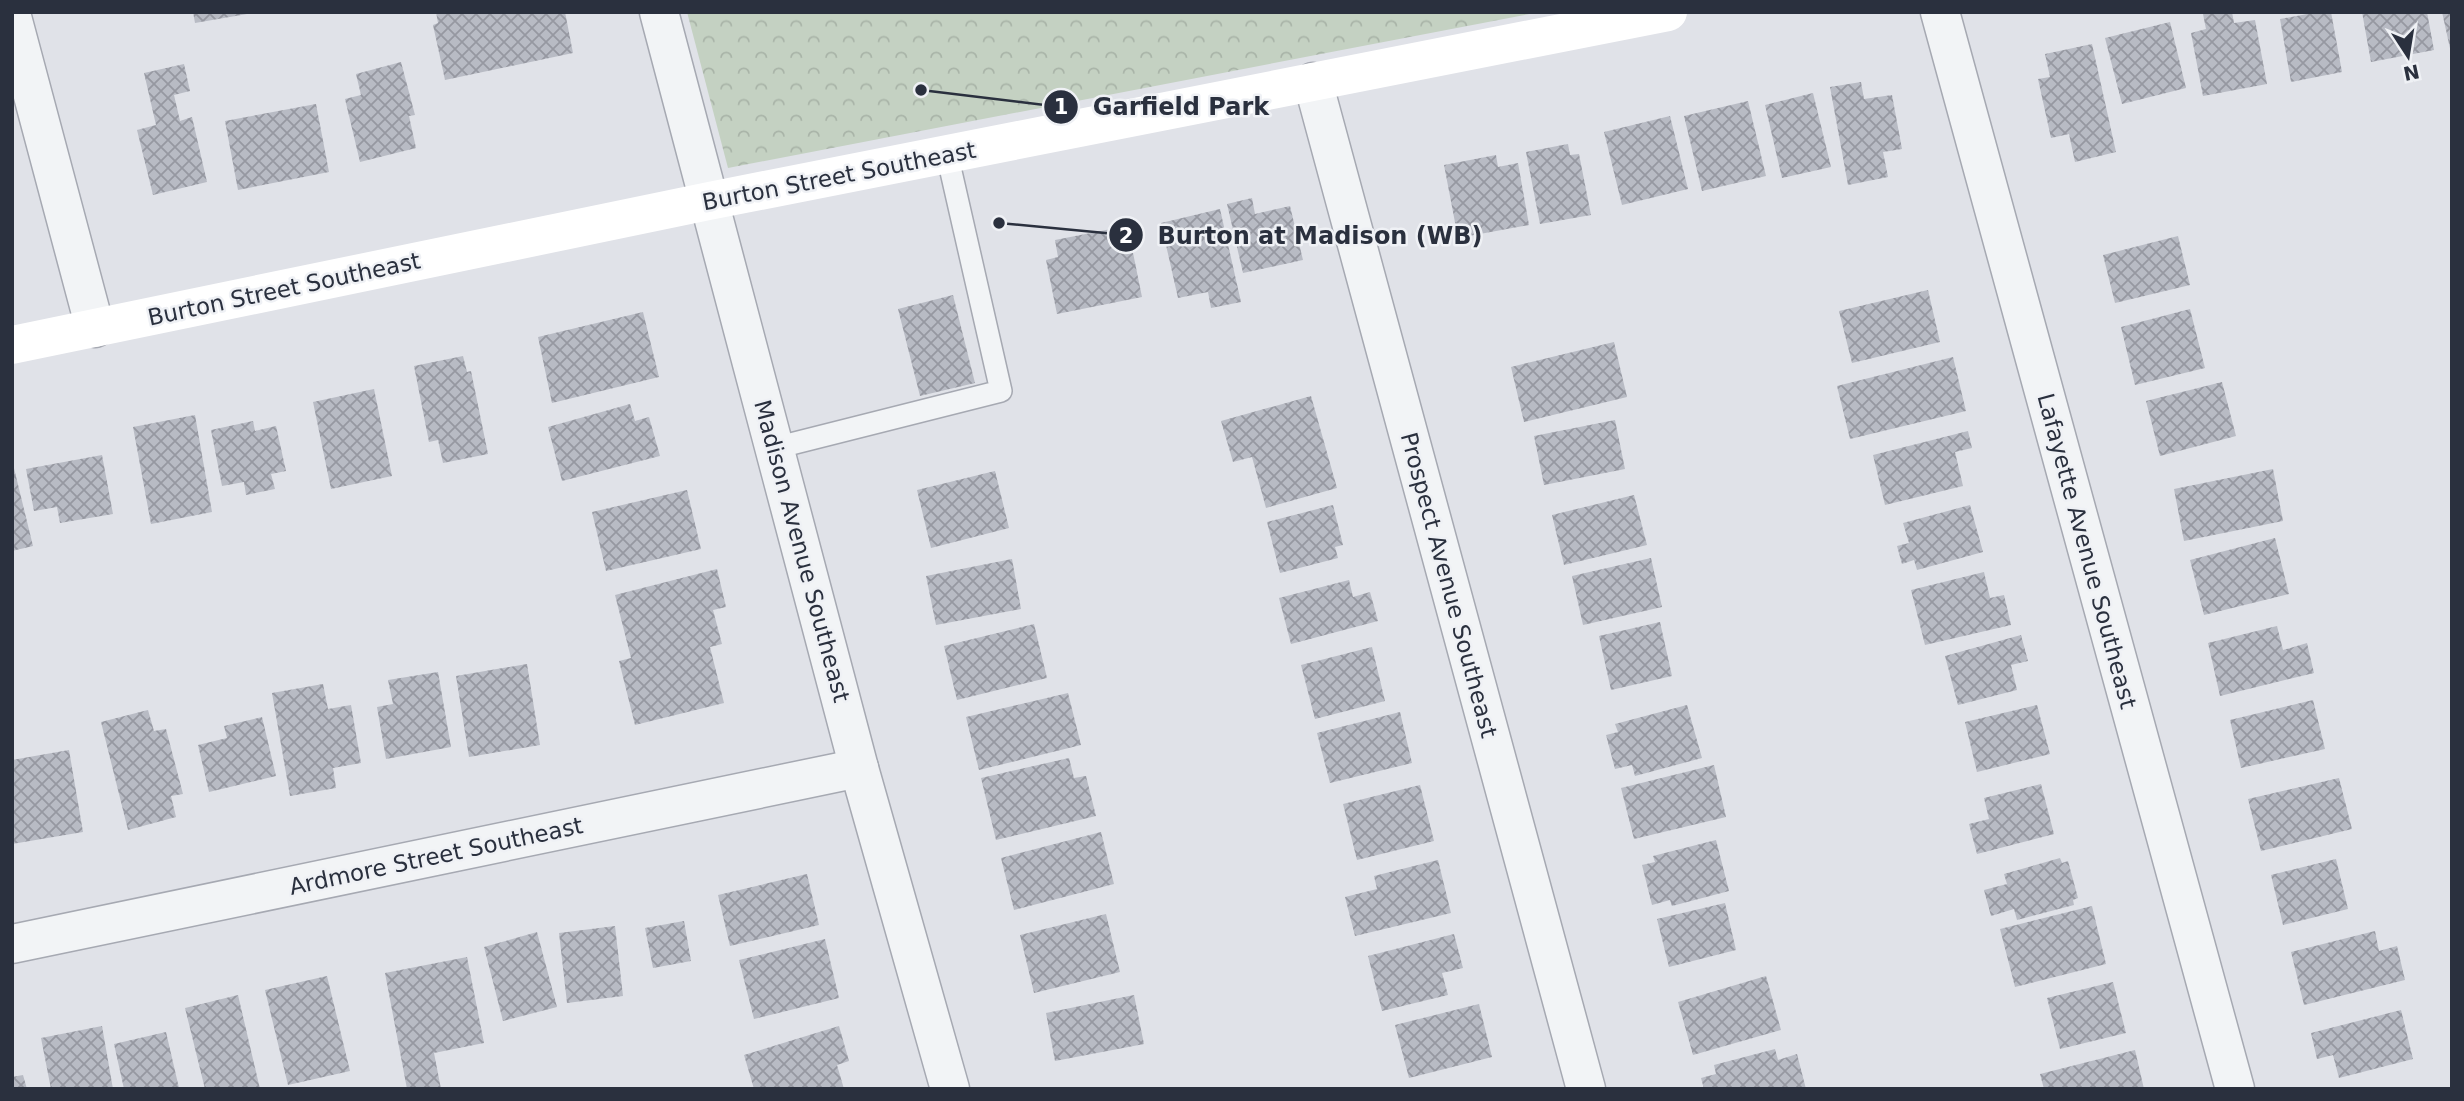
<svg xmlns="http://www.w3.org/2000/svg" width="2464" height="1101" viewBox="0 0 2464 1101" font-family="'DejaVu Sans',sans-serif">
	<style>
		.park { fill: url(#park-crowns) }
		.building { fill: url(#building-cross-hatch) }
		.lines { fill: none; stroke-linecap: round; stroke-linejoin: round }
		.service-casing { stroke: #a6a9b2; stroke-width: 24 }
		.minor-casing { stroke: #a6a9b2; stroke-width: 41 }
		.tertiary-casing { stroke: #a6a9b2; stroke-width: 41 }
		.service { stroke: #f2f4f6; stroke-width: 21 }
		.minor { stroke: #f2f4f6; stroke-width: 38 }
		.tertiary { stroke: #f2f4f6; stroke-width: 38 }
		.secondary { stroke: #fff; stroke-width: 38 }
		.labels { text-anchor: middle; stroke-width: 5; stroke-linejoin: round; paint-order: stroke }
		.street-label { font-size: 23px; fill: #2a303e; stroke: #eff1f5 }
		.leader { fill: none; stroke: #2a303e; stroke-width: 2.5 }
		.callout-dot { fill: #2a303e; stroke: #eff1f5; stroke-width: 2.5 }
		.mark-label { font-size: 21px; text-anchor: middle; font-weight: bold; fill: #fff }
		.callout-label { font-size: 24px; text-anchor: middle; font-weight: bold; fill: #2a303e; stroke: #eff1f5; stroke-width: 5; stroke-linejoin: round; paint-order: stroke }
	</style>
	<defs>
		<pattern id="park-crowns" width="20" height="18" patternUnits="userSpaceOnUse" patternTransform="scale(1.75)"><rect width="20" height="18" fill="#c4d1c2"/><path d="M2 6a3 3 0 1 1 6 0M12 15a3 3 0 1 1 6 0" fill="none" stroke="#a9b4a8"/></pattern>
		<pattern id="building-cross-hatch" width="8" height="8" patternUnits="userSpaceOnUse" patternTransform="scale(1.75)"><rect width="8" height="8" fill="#b8bbc4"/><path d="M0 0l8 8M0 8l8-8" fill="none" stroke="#9698a1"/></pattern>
	</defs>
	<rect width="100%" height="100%" fill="#e0e2e8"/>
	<path class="park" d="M687 12H1540L728 168Z"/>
	<path class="building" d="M193 12H246L247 14 195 23Z
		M436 12H565L573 53 445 80 433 25 438 23Z
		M2211 12H2232L2234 23 2255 20 2267 84 2203 96 2191 33 2206 29 2203 14Z
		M2318 12H2331L2342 72 2291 82 2280 19Z
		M2362 12H2427L2434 50 2371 62Z
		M2442 12H2452V53H2451Z
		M2170 22 2186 88 2122 104 2105 38Z
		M2092 44 2116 152 2075 162 2069 134 2051 138 2038 79 2050 77 2045 54Z
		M401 62 415 115 409 116 416 148 360 162 345 99 361 95 356 74Z
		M184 64 190 91 174 95 180 121 192 117 207 182 153 195 137 130 156 125 144 73Z
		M1861 82 1864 99 1892 95 1902 149 1883 152 1888 177 1848 185 1830 87Z
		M1813 93 1831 167 1782 178 1765 105Z
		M1748 101 1766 176 1702 191 1684 116Z
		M316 104 329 172 238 190 225 121Z
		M1670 116 1688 189 1622 205 1604 132Z
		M1568 144 1570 155 1579 154 1591 215 1540 224 1526 152Z
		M1496 155 1498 167 1518 163 1529 225 1458 238 1444 165Z
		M1252 198 1255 214 1290 206 1303 260 1243 273 1227 204Z
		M1220 209 1241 302 1211 308 1208 292 1178 298 1161 223Z
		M1111 229 1114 246 1131 243 1142 297 1057 314 1046 260 1058 257 1055 240Z
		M2178 236 2190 285 2115 303 2103 255Z
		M1928 290 1940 342 1852 363 1839 311Z
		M953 295 975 383 920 396 898 309Z
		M2190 309 2205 368 2135 385 2121 327Z
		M643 312 659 377 552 403 538 337Z
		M1614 342 1627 397 1524 422 1511 367Z
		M463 356 467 372 471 371 488 454 443 463 438 440 429 442 414 366Z
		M1953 357 1966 411 1850 439 1837 386Z
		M2222 382 2236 436 2160 456 2146 401Z
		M374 389 392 476 331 489 313 402Z
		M1311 396 1337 488 1266 508 1252 457 1233 462 1221 421Z
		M630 404 635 421 649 417 660 456 562 481 548 427Z
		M195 415 212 512 151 524 133 427Z
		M1615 420 1625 469 1544 485 1534 436Z
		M253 421 255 431 276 426 286 471 271 474 275 489 246 495 244 482 222 486 211 430Z
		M1968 431 1972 448 1955 452 1963 486 1885 505 1873 455Z
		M102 455 113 514 60 523 57 507 34 511 26 469Z
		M12 460 33 546 12 551Z
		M2273 469 2283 521 2184 541 2174 489Z
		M995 471 1009 528 931 548 917 490Z
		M687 490 701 549 606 571 592 512Z
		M1634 495 1647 545 1564 565 1552 515Z
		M1333 505 1343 545 1335 547 1338 558 1280 573 1267 522Z
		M1970 505 1983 552 1917 570 1914 560 1902 564 1897 546 1909 543 1903 523Z
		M2275 538 2289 594 2204 615 2190 560Z
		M1651 558 1662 607 1583 625 1572 576Z
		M1012 559 1021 609 936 625 926 576Z
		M717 569 726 607 713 610 722 644 710 647 724 703 635 725 619 661 631 658 615 595Z
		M1984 572 1990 598 2004 595 2011 625 1925 645 1911 590Z
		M1349 580 1353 597 1370 592 1378 621 1291 644 1279 598Z
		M1660 622 1672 676 1611 690 1599 636Z
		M1034 624 1047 678 957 700 944 646Z
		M2277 626 2283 650 2307 643 2314 673 2220 696 2208 643Z
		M2021 635 2028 661 2011 665 2017 690 1958 705 1945 656Z
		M1372 647 1385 701 1315 719 1301 665Z
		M527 664 540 745 469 757 456 676Z
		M438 672 451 747 386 759 377 707 393 704 388 680Z
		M323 684 328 709 351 705 361 763 333 768 336 788 290 796 272 693Z
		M1068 693 1081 745 979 770 966 717Z
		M2313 700 2325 749 2241 768 2230 720Z
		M1687 705 1702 758 1635 776 1632 765 1615 769 1606 735 1618 732 1615 724Z
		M2037 705 2050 754 1977 772 1965 722Z
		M148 710 154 731 166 729 183 794 171 796 176 817 128 830 101 722Z
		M1400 712 1412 763 1330 783 1317 733Z
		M262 717 276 776 209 792 198 745 227 738 224 726Z
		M69 750 83 832 12 844V760Z
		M1069 758 1074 778 1086 776 1096 816 996 840 981 778Z
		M1714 765 1726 817 1634 839 1621 788Z
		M2339 778 2352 829 2261 851 2248 799Z
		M2041 784 2054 834 1977 854 1969 824 1989 819 1984 798Z
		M1420 785 1434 841 1357 860 1343 804Z
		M1101 832 1114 884 1014 910 1001 858Z
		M1716 840 1729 891 1672 906 1670 900 1652 905 1642 865 1655 862 1653 856Z
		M2060 858 2062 863 2068 861 2078 898 2073 900 2074 905 2017 920 2014 909 1991 916 1984 890 2007 884 2004 874Z
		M2336 859 2348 909 2283 925 2271 875Z
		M1438 860 1451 913 1355 936 1345 897 1377 889 1374 876Z
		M807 874 819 925 730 946 718 895Z
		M1725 903 1736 950 1669 967 1657 919Z
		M2092 906 2106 964 2015 987 2000 929Z
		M1106 914 1120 972 1034 993 1020 935Z
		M684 921 691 961 653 968 645 928Z
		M615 926 623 996 567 1003 559 933Z
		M2375 931 2379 951 2397 946 2405 980 2304 1005 2291 952Z
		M537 932 557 1007 503 1021 484 947Z
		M1454 934 1463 968 1442 973 1448 995 1382 1011 1368 956Z
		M825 939 839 998 754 1019 739 960Z
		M467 957 484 1043 434 1053 441 1089H407L385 973Z
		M327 976 350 1071 288 1085 265 990Z
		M1766 976 1781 1030 1693 1055 1678 1002Z
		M2113 982 2126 1033 2060 1049 2047 998Z
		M238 995 260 1089H205L185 1008Z
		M1134 995 1144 1044 1055 1061 1046 1013Z
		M1479 1004 1492 1057 1409 1078 1395 1025Z
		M2401 1010 2413 1059 2339 1078 2333 1055 2317 1059 2311 1033Z
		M102 1026 113 1089H51L41 1038Z
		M839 1026 849 1061 837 1065 844 1089H754L744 1055Z
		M166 1032 179 1088 124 1089 114 1044Z
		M1775 1049 1778 1060 1797 1054 1806 1089H1704L1701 1078 1716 1074 1714 1065Z
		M2135 1050 2144 1089H2044L2040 1074Z
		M23 1075 27 1089H12V1077Z"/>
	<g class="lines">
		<defs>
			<path id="service" d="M775 448 1001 391 947 154"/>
			<path id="minor" d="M1940 12 2235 1089
				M12 17 95 328
				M1313 82 1586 1089
				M12 944 859 768"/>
			<path id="tertiary" d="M659 12 859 768 950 1089"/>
		</defs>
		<use href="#service" class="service-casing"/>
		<use href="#minor" class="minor-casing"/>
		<use href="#tertiary" class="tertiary-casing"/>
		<use href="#service" class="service"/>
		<use href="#minor" class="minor"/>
		<use href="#tertiary" class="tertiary"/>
		<path class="secondary" d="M12 345 709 201 1668 12"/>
	</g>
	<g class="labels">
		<g class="street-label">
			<text transform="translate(839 176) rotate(-11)" y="8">Burton Street Southeast</text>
			<text transform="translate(284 289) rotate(-12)" y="8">Burton Street Southeast</text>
			<text transform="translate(802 551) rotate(75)" y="8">Madison Avenue Southeast</text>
			<text transform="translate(2087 551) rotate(75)" y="8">Lafayette Avenue Southeast</text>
			<text transform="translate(1449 585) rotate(75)" y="8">Prospect Avenue Southeast</text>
			<text transform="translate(436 856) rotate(-12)" y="8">Ardmore Street Southeast</text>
		</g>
	</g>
	<path class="leader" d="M921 90L1061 107M999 223L1126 235"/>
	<g class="callout-dot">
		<circle cx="921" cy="90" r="7"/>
		<circle cx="999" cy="223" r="7"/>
		<circle cx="1061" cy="107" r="18"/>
		<circle cx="1126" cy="235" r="18"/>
	</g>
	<g class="mark-label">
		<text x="1061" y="114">1</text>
		<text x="1126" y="243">2</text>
	</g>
	<g class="callout-label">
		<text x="1181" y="115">Garfield Park</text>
		<text x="1320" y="244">Burton at Madison (WB)</text>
	</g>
	<rect width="2464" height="1101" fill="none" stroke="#2a303e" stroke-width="28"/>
	<g transform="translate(2408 56) rotate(168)" stroke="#eff1f5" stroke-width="5" paint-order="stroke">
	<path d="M0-5L12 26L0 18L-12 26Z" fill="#2a303e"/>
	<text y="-10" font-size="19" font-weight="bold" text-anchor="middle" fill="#2a303e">N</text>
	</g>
</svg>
